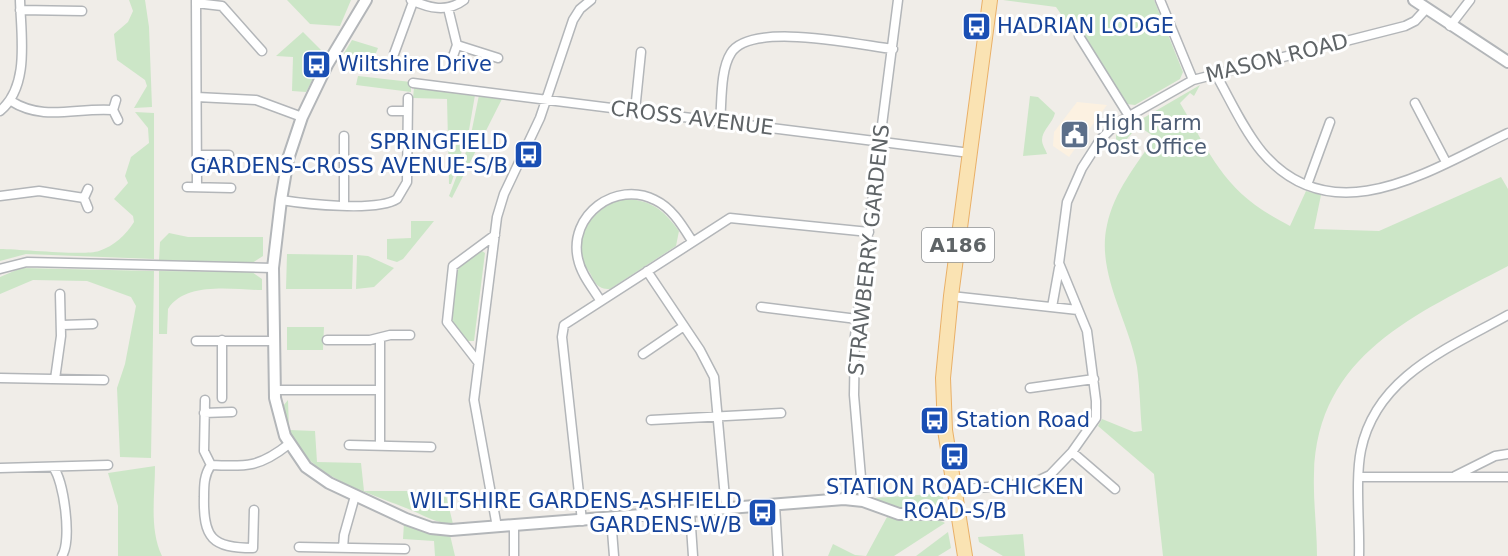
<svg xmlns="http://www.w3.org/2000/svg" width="1508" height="556" viewBox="0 0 1508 556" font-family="'DejaVu Sans',sans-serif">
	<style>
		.commercial { fill: #fcf1e1 }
		.green { fill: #cce6c7 }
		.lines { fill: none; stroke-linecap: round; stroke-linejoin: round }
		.minor-casing { stroke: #b3b6b9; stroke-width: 11 }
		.tertiary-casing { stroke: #b3b6b9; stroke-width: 14 }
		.primary-casing { stroke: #e9b068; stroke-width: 16 }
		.minor { stroke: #fff; stroke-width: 8 }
		.tertiary { stroke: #fff; stroke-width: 10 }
		.primary { stroke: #fae3b3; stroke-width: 14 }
		.labels { text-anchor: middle; stroke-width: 6; stroke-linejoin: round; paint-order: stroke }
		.shield { fill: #fff; stroke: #8f9295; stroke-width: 1.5 }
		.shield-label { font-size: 20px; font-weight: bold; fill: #5f6467 }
		.transit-label { font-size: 21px; fill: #164399; stroke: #fff; text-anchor: start }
		.street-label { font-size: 21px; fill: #5f6467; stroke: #fff }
		.service-label { font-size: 21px; fill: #4e5e75; stroke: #fff; text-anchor: start }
	</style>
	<rect width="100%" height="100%" fill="#f0ede8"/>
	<path class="commercial" d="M1077 102 1107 105 1069 157 1053 146 1054 132Z"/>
	<path class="green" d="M129 0H145L149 27 152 107 134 108 147 86 145 80 117 60 114 34 128 22 133 11Z
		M287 0H351L340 26 310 24Z
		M1003 0H1154L1183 72 1180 79 1135 105 1126 104 1081 29 1074 33 1056 7Z
		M303 32 326 55 306 92 292 91 293 57 276 56Z
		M352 40 378 48 368 73 338 63Z
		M358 76 411 82V92L356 85Z
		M1200 85 1194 96 1190 93 1180 103C1215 162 1225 193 1290 226L1306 191 1321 195 1314 229 1379 231 1501 177 1508 189V266C1417 314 1317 354 1314 474 1313 501 1317 529 1317 556H1163L1154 474 1098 426 1102 419 1134 432 1142 431C1140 410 1140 388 1137 367 1129 321 1096 273 1107 225 1114 192 1136 165 1155 137L1138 126 1120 147 1116 144V134Z
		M414 87 475 95 469 130 451 184H449L447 99 413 98Z
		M479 95 502 99 452 198 449 196 469 144Z
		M1030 96 1038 97 1055 113C1053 123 1042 130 1042 140 1042 145 1046 150 1047 154L1023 156Z
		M135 112 154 113V259L26 254 0 261V249C20 249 84 256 99 251 114 246 126 235 134 222L133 216 114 199 128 183 125 176 131 157 149 143 148 128Z
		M622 199C650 199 663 209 679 231L676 246 610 289C597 289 595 283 590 273 587 268 582 261 581 256 576 229 599 206 622 199Z
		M411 221H434L403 259 397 262 387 259V239L411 238Z
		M169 233 188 237H263V256L252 263 159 260 160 242Z
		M482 251 485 253 474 341H467L453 324 451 312 455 279 459 267Z
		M287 254 353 255 352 289H286Z
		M357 255 368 256 394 268 374 287 356 289Z
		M21 268 154 271 151 458 120 457 117 388 125 364 136 306 131 297 87 281 33 280 0 294V277Z
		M159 271 252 272 262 279V290C233 290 186 281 168 309L167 334H159Z
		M287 327H324L323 350H287Z
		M288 400 289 430 315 431 317 462 361 463 364 491H445L453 524C436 524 422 514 406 508 354 487 289 471 283 406Z
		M155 466C155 495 149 529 162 556H118V506L108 473Z
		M940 480 945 508C916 509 900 512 873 498L932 494 930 481Z
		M887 517C903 521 934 516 945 523L894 556H828L833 544 855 555 866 556Z
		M404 523 429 533 450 535 455 556H435L434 541 403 539Z
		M948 532 951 548 938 556H916Z
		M1023 534 1025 556H1003L979 542 978 537Z"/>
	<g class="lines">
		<defs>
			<path id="minor" d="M196 0 197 187
				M411 0C429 8 447 13 464 0
				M1160 0 1193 80
				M196 3 222 6 262 51
				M448 8 457 45 498 58
				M20 10 82 11
				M1450 26 1470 0
				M1079 36 1129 116
				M394 54 413 2
				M452 59 457 45
				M1215 73C1230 99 1243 129 1262 152 1333 236 1432 169 1508 133
				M413 83 970 153
				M197 97 256 100 302 117
				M116 100 113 110 118 120
				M11 101C44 122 77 107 113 110
				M1415 103 1446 162
				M0 111C30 86 21 36 20 0
				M392 111H407
				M635 111 641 52
				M720 122C722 102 720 70 731 53 751 21 859 45 893 49
				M198 155H229
				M1307 185 1330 122
				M187 187 231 188
				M0 196 39 191 84 198
				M281 200C306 204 377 212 397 199L407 182 408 98
				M344 205V136
				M88 208 84 198 88 189
				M0 269 27 262 273 268
				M647 271 700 350 714 377 726 509
				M951 296 1078 310
				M600 300C592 287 581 274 578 259 568 215 616 180 655 200 672 208 682 225 692 241
				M761 307 857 319
				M1052 307 1059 268
				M62 325 93 324
				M380 338V445
				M327 340H370L390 335H410
				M196 341H274
				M643 354 684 326
				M478 362 447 322 453 266 495 235
				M0 378 104 380
				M55 379 61 336 60 294
				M1030 388 1094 379
				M274 390H380
				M222 398V340
				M205 400 204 451 211 465
				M204 413 232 412
				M651 420 781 413
				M349 445 431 447
				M1072 452 1115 489
				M211 465C204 475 204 485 204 497 203 538 212 548 253 548L254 510
				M211 465C247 467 260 467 289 444
				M53 467C64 481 72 540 62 556
				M0 468 108 465
				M1455 476 1495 456 1508 454
				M1360 477H1508
				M954 490 1033 483 1050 475 1072 452 1096 418V401L1087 331 1059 263 1067 202 1082 168 1100 140 1117 123 1193 80 1405 26 1415 21 1426 9
				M863 501 854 395 855 336 898 0
				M775 505 778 556
				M690 512 693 556
				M611 518 614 556
				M582 521 562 337 564 325 730 218 869 232
				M497 527 474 400 497 217 504 194 540 118 573 20 580 9 591 0
				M299 547 405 549
				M343 548 344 535 355 496
				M514 556V526
				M1359 556C1360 525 1355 479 1361 450 1376 376 1449 348 1508 315"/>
			<path id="tertiary" d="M366 0 327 65 302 117 288 159 281 200 273 268 275 398 285 436 306 467 329 483 406 519 431 528 451 530 844 499 863 501 899 514H957
				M1414 0 1508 62"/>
			<path id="primary" d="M965 556 945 430 943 378 951 296 990 0"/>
		</defs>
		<use href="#minor" class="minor-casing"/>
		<use href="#tertiary" class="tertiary-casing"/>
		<use href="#primary" class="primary-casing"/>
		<use href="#minor" class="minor"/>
		<use href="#tertiary" class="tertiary"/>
		<use href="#primary" class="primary"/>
	</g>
	<defs>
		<symbol id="bus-square" viewBox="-11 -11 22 22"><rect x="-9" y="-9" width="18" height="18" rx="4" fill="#1a4fb4" stroke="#fff"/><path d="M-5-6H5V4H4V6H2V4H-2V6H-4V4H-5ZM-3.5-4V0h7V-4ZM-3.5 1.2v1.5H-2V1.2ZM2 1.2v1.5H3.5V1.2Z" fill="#fff"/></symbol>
		<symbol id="civic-square" viewBox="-11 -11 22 22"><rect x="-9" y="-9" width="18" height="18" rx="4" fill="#5c6f8a" stroke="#fff"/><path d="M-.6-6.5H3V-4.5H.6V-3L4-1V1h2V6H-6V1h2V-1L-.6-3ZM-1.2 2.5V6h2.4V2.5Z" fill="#fff"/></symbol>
	</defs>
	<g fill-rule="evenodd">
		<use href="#bus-square" x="960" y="10" width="33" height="33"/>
		<use href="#bus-square" x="300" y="48" width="33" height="33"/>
		<use href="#civic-square" x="1058" y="118" width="33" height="33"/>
		<use href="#bus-square" x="512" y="138" width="33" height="33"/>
		<use href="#bus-square" x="918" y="404" width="33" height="33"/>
		<use href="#bus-square" x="938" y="440" width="33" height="33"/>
		<use href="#bus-square" x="746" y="496" width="33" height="33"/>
	</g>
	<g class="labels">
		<rect class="shield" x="922" y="228" width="72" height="34" rx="4.5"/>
		<g class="shield-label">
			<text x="958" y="252">A186</text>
		</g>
		<g class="transit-label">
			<text x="997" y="33">HADRIAN LODGE</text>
			<text x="338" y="71">Wiltshire Drive</text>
			<text x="508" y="149" text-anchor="end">SPRINGFIELD<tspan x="508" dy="24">GARDENS-CROSS AVENUE-S/B</tspan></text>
			<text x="956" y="427">Station Road</text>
			<text x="955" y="494" text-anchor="middle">STATION ROAD-CHICKEN<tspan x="955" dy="24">ROAD-S/B</tspan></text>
			<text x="742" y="508" text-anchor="end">WILTSHIRE GARDENS-ASHFIELD<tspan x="742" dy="24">GARDENS-W/B</tspan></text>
		</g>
		<g class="street-label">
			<text transform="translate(1277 58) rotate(-14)" y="7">MASON ROAD</text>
			<text transform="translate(692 118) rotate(7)" y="7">CROSS AVENUE</text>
			<text transform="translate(869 250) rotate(-84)" y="7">STRAWBERRY GARDENS</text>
		</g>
		<g class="service-label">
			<text x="1095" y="130">High Farm<tspan x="1095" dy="24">Post Office</tspan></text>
		</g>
	</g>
</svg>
